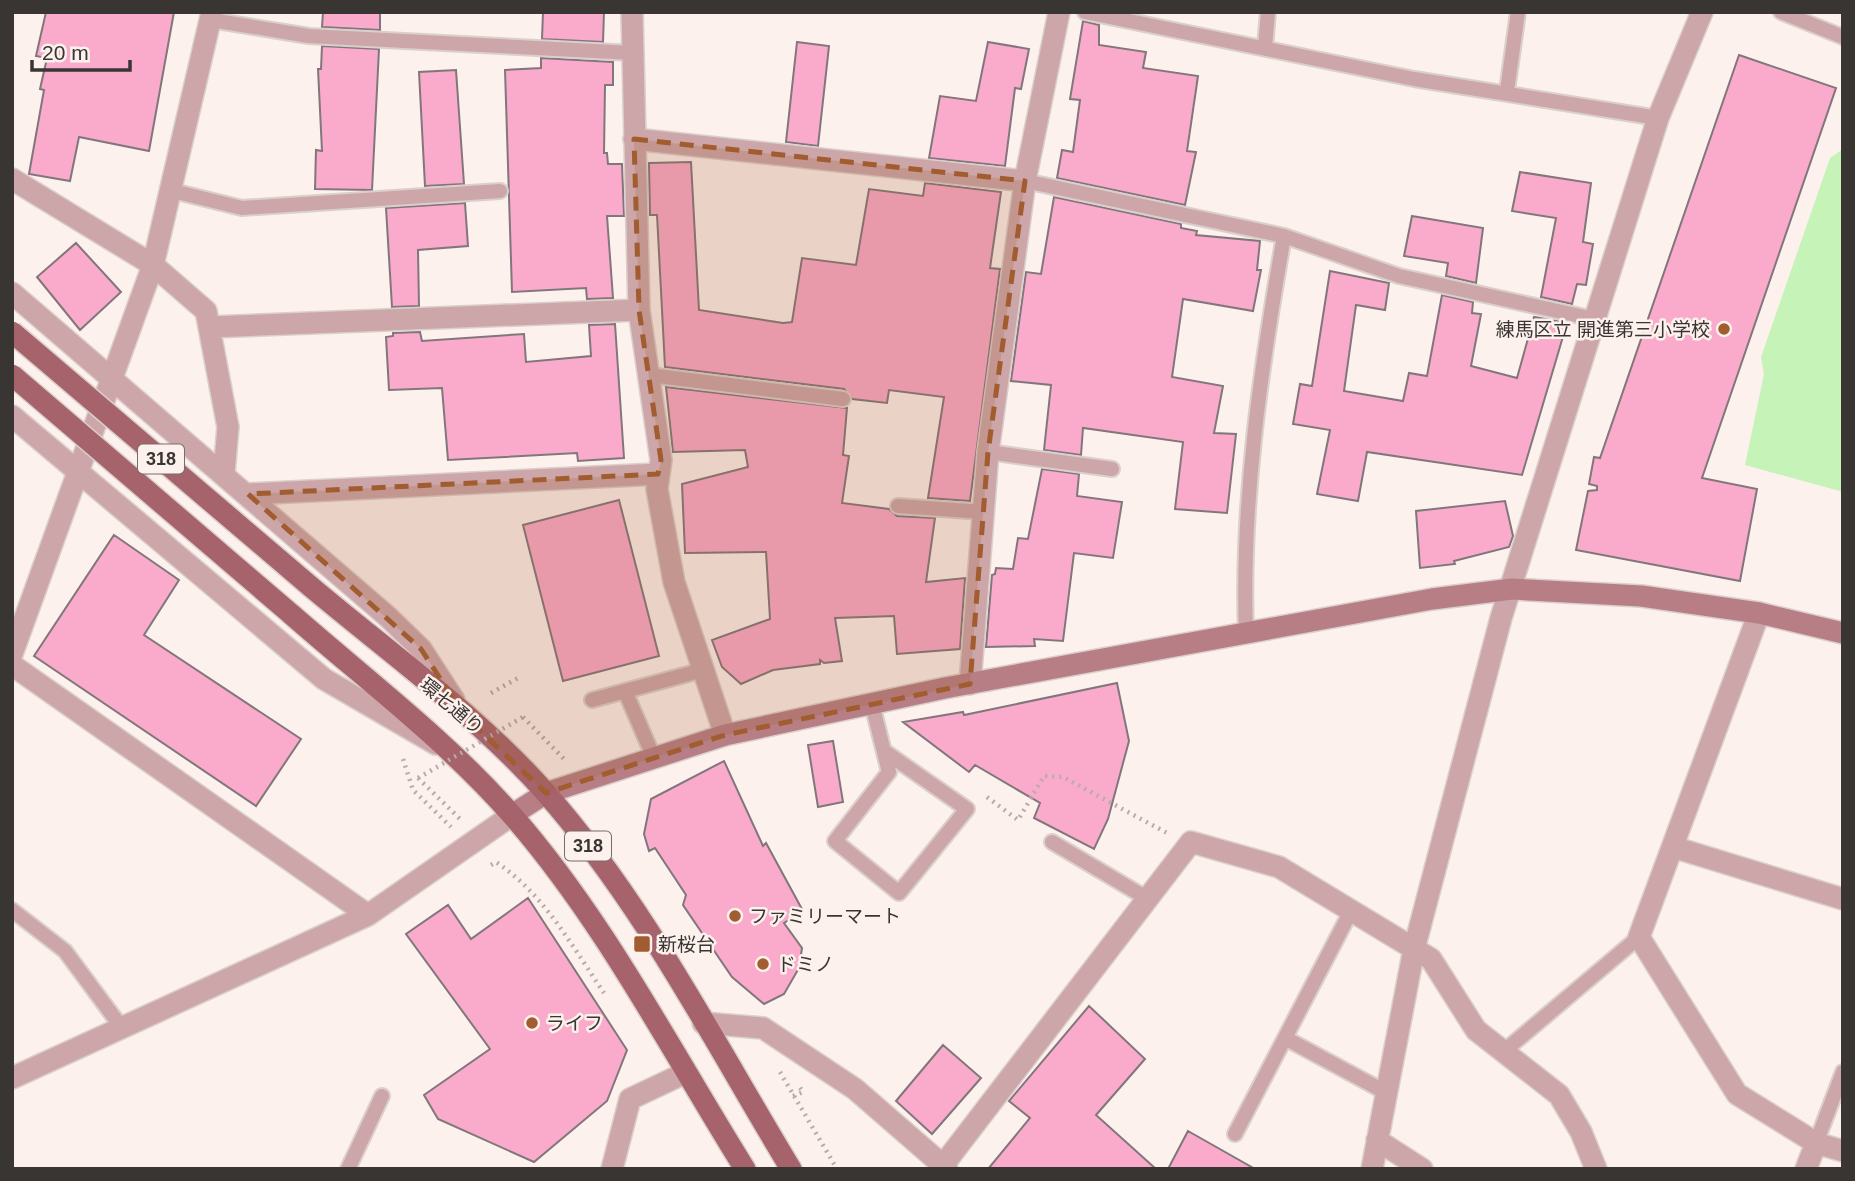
<svg xmlns="http://www.w3.org/2000/svg" width="1855" height="1181" viewBox="0 0 1855 1181" font-family="Helvetica,'Noto Sans JP',sans-serif">
	<style>
		.green { fill: #c6f3b7 }
		.building { fill: #faaacb; stroke: #81777b; stroke-width: 2 }
		.lines { fill: none; stroke-linecap: round; stroke-linejoin: round }
		.lane-casing { stroke: #dacfcc; stroke-width: 18 }
		.street-casing { stroke: #dacfcc; stroke-width: 24 }
		.secondary-casing { stroke: #dacfcc; stroke-width: 24 }
		.primary-casing { stroke: #dacfcc; stroke-width: 24 }
		.path { stroke: #b6ada9; stroke-width: 4.5; stroke-dasharray: 2 5; stroke-linecap: butt }
		.lane { stroke: #cda6a9; stroke-width: 14 }
		.street { stroke: #cda6a9; stroke-width: 21 }
		.secondary { stroke: #b77f85; stroke-width: 21 }
		.primary { stroke: #a6636b; stroke-width: 21 }
		.primary-bridge-casing { stroke: #dacfcc; stroke-width: 24; stroke-linecap: butt }
		.path-bridge { stroke: #b6ada9; stroke-width: 4.5; stroke-dasharray: 2 5; stroke-linecap: butt }
		.primary-bridge { stroke: #a6636b; stroke-width: 21 }
		.marked { fill: #a15c2f; fill-opacity: 0.2; stroke: #a15c2f; stroke-width: 5; stroke-dasharray: 14 9; stroke-linejoin: round }
		.poi-dot { fill: #a15c2f; stroke: #fdf1ed; stroke-width: 2.5 }
		.labels { text-anchor: middle; stroke-width: 5; stroke-linejoin: round; paint-order: stroke }
		.shield { fill: #fdf1ed; stroke: #746d6b; stroke-width: 2 }
		.shield-label { font-size: 18px; font-weight: bold; fill: #393533 }
		.poi-label { font-size: 19px; fill: #393533; stroke: #fdf1ed; text-anchor: start }
		.street-label { font-size: 19px; fill: #393533; stroke: #fdf1ed }
	</style>
	<rect width="100%" height="100%" fill="#fdf1ed"/>
	<path class="green" d="M1843 149V492L1745 465 1764 374 1761 357 1830 158Z"/>
	<path class="building" d="M46 12H174L149 151 79 137 70 181 29 174 44 90 40 89 47 58 36 56Z
		M323 12H380V30L322 27Z
		M543 12H604L603 42 542 39Z
		M1083 21 1099 25V45L1146 52 1143 68 1198 76 1187 151 1196 152 1185 205 1057 178 1062 150 1073 152 1080 100 1070 99Z
		M797 42 829 46 818 146 786 142Z
		M988 42 1029 49 1021 89 1015 88 1005 166 929 158 940 96 976 101Z
		M322 46 379 49 372 190 315 189 316 150 322 151 318 69H321Z
		M1739 55 1836 88 1702 478 1757 489 1740 581 1576 550 1588 491 1597 490V486L1589 484 1594 457 1600 458Z
		M541 58 613 62V85H605L604 153H607L608 164H622L624 216H607L613 298 587 299 586 288 512 292 505 70 541 68Z
		M456 70 464 184 425 186 419 72Z
		M691 162 699 310 783 323 792 322 802 258 856 265 869 189 923 196 925 183 1001 192 990 268 1000 269 970 501 928 498 944 397 889 390 887 403 852 399 844 389 665 367 657 215H650L649 163Z
		M1520 172 1591 183 1583 242 1593 244 1586 285 1577 284 1572 304 1541 297 1556 218 1512 211Z
		M1054 197 1181 224V228L1197 231 1196 235 1260 241 1257 270H1261L1253 311 1183 299 1172 377 1223 386 1214 433 1236 434 1227 513 1175 509 1183 442 1083 428 1081 455 1044 450 1051 385 1011 381 1026 272 1041 274Z
		M465 203 468 246 418 250 419 306 392 307 386 208Z
		M1412 216 1483 228 1476 283 1446 276 1448 263 1404 256Z
		M76 243 121 292 80 330 37 277Z
		M1330 271 1389 283 1385 310 1356 305 1344 391 1403 401 1409 373 1427 376 1442 295 1473 302 1472 313 1481 314 1471 366 1517 378 1534 317 1567 323 1522 475 1367 452 1358 501 1317 494 1330 430 1293 424 1300 384 1312 386Z
		M615 324 624 458 578 461 577 453 448 460 442 388 389 390 386 337 393 336V333L420 332 422 341 524 334 526 362 591 356 589 325Z
		M666 387 847 408 843 455 849 456 842 503 889 509 897 516 935 518 926 582 965 578 960 649 897 654 894 616 835 618 842 661 824 663 820 660V664L773 670 741 684 722 667 712 640 770 619 766 552 685 553 682 484 748 467 745 450 673 452Z
		M1042 469 1079 474 1077 496 1122 502 1113 558 1074 553 1063 641 1034 639 1035 646 986 647 992 575 995 574 996 568 1013 569 1018 538 1028 539Z
		M619 500 659 656 563 681 523 525Z
		M1505 501 1513 536 1509 547 1454 561 1455 564 1420 568 1416 511Z
		M114 535 179 580 144 635 301 739 256 806 34 656Z
		M1117 683 1129 741 1108 819 1094 849 1034 818 1040 803 975 765 969 772 903 722 963 712 964 715Z
		M833 741 843 802 818 807 808 745Z
		M724 761 763 846 766 843 803 911 784 923 802 948 799 968 784 994 764 1004 732 977 683 905 686 895 655 848 649 851 644 834 651 799Z
		M528 898 627 1050 607 1101 534 1162 438 1119 424 1095 490 1049 406 934 448 905 471 939Z
		M1089 1006 1145 1059 1096 1115 1156 1169H988L1030 1118 1009 1101Z
		M943 1045 981 1078 932 1134 896 1101Z
		M1188 1131 1255 1169H1168Z"/>
	<g class="lines">
		<defs>
			<path id="lane" d="M1085 12 1414 79 1658 118
				M1781 12 1843 37
				M211 20 309 36 633 53
				M1265 47 1268 12
				M1507 91 1518 12
				M1025 181 1284 236 1399 276 1594 319
				M173 191 242 208 500 191
				M649 375 843 399
				M988 452 1112 469
				M898 506 983 512
				M1246 634C1241 501 1261 367 1284 236
				M625 691 654 758
				M592 700 703 670
				M872 704 889 772 835 841 899 893 967 809 884 751
				M1052 842 1148 899
				M12 910 65 951 122 1028
				M1285 1038 1387 1093
				M1503 1052 1639 937
				M1235 1134 1351 911
				M1816 1143 1843 1072
				M348 1169 382 1096"/>
			<path id="street" d="M632 12 639 310 661 460 657 489 674 582 725 735
				M634 139 1025 181
				M12 179 153 265 206 311 228 427 224 473
				M12 293 388 617 421 649 454 700
				M210 327 639 310
				M12 416 324 679 436 744
				M248 494 658 474
				M1759 613 1639 937 1737 1094 1816 1143 1843 1151
				M12 654 153 265 212 12
				M12 665 368 915
				M970 684 988 452 1025 181 1059 12
				M1673 847 1843 899
				M703 1023 763 1028 855 1089 947 1169
				M12 1078 368 915 512 815
				M1377 1140 1422 1169
				M944 1164 1191 842 1279 867 1431 959 1476 1030 1559 1095 1581 1132 1596 1169
				M612 1169 630 1099 685 1073
				M1372 1169 1414 949 1501 618 1658 118 1702 12
				M1806 1169 1816 1143"/>
			<path id="secondary" d="M512 815 546 793 725 735 945 688 1432 599 1512 589 1641 596 1759 613 1843 633"/>
			<path id="primary" d="M310 586C387 651 479 717 545 792 644 904 714 1042 791 1169
				M291 614C365 679 446 740 511 814 604 920 670 1049 745 1169"/>
		</defs>
		<use href="#lane" class="lane-casing"/>
		<use href="#street" class="street-casing"/>
		<use href="#secondary" class="secondary-casing"/>
		<use href="#primary" class="primary-casing"/>
		<path class="path" d="M491 693 518 678
			M523 717 564 759
			M403 759 413 790 451 827
			M418 778 460 819
			M987 797 1018 820 1044 776 1063 777 1167 833
			M491 865 496 862C544 894 572 946 604 993
			M780 1072 837 1169
			M793 1096 803 1092 799 1086"/>
		<use href="#lane" class="lane"/>
		<use href="#street" class="street"/>
		<use href="#secondary" class="secondary"/>
		<use href="#primary" class="primary"/>
		<defs>
			<path id="primary-bridge" d="M12 332 310 586
				M12 375 291 614"/>
		</defs>
		<use href="#primary-bridge" class="primary-bridge-casing"/>
		<path class="path-bridge" d="M418 778 523 717"/>
		<use href="#primary-bridge" class="primary-bridge"/>
	</g>
	<path class="marked" d="M634 139 1025 181 988 452 970 684 725 735 546 793 465 717 421 649 248 494 658 474 661 460 639 310Z"/>
	<g class="poi-dot">
		<circle cx="1724" cy="329" r="7"/>
		<circle cx="735" cy="916" r="7"/>
		<rect x="633" y="935" width="18" height="18" rx="3.5"/>
		<circle cx="763" cy="964" r="7"/>
		<circle cx="532" cy="1023" r="7"/>
	</g>
	<g class="labels">
		<g class="shield">
			<rect x="138" y="444.5" width="46" height="29" rx="5"/>
			<rect x="565" y="831.5" width="46" height="29" rx="5"/>
		</g>
		<g class="shield-label">
			<text x="161" y="465">318</text>
			<text x="588" y="852">318</text>
		</g>
		<g class="poi-label">
			<text x="1710" y="336" text-anchor="end">練馬区立 開進第三小学校</text>
			<text x="749" y="923">ファミリーマート</text>
			<text x="658" y="951">新桜台</text>
			<text x="777" y="971">ドミノ</text>
			<text x="546" y="1030">ライフ</text>
		</g>
		<g class="street-label">
			<text transform="translate(452 706) rotate(40)" y="7">環七通り</text>
		</g>
	</g>
	<rect width="1855" height="1181" fill="none" stroke="#393533" stroke-width="28"/>
	<path d="M32 60v10h98v-10" fill="none" stroke="#393533" stroke-width="3.5"/>
	<text x="42" y="60" font-size="21" fill="#393533" stroke="#fdf1ed" stroke-width="5" paint-order="stroke">20 m</text>
</svg>
